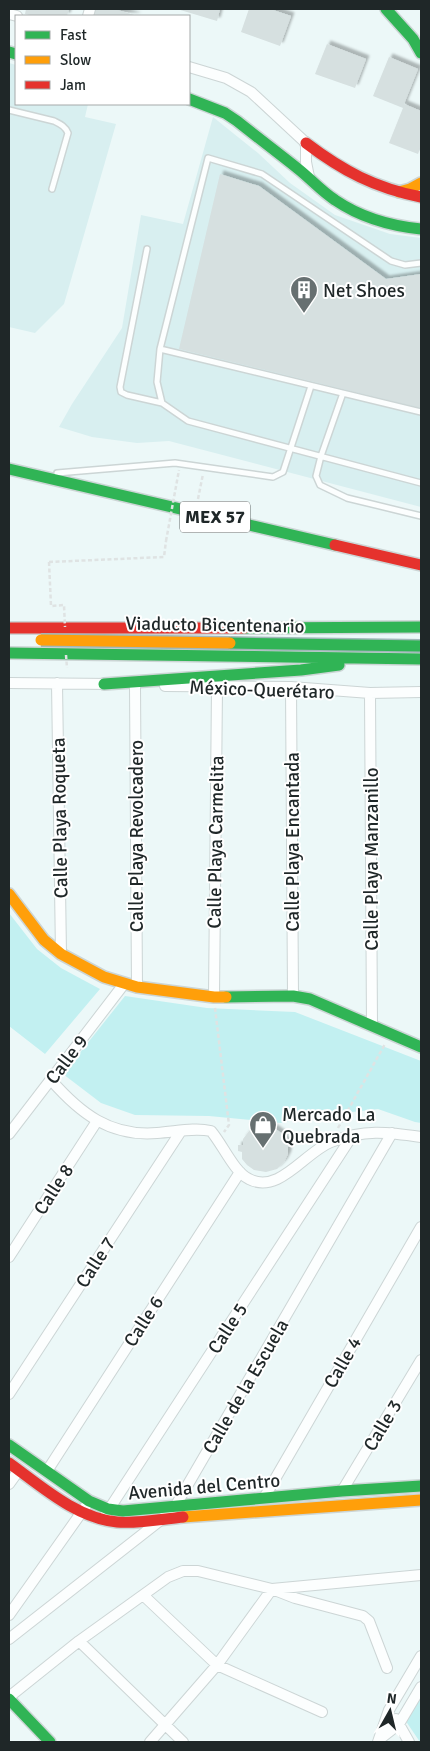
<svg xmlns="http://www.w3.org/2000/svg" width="430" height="1751" viewBox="0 0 430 1751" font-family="Signika,sans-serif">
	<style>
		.built { fill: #d8eff0 }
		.green { fill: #c2f0f1 }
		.building { fill: #d6e0e0; filter: url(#shadow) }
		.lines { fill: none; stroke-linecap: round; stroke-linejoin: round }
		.lane-casing { stroke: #ccd5d5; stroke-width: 8 }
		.street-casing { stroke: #ccd5d5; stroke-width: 12 }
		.fast-casing { stroke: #ccd5d5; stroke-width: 14 }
		.slow-casing { stroke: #ccd5d5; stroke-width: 14 }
		.jam-casing { stroke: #ccd5d5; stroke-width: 14 }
		.path { stroke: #dfe3e3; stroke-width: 2.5; stroke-dasharray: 4 2.5; stroke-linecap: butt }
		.lane { stroke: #fcfefe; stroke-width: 5 }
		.street { stroke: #fcfefe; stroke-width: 10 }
		.fast { stroke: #30b455; stroke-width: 11 }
		.slow { stroke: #ff9f0a; stroke-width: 11 }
		.jam { stroke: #e5322d; stroke-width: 11 }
		.fast-bridge-casing { stroke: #a1b8b9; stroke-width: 14; stroke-linecap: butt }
		.slow-bridge-casing { stroke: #a1b8b9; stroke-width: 14; stroke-linecap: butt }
		.path-bridge { stroke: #dfe3e3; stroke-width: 2.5; stroke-dasharray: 4 2.5; stroke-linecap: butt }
		.fast-bridge { stroke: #30b455; stroke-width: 11 }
		.slow-bridge { stroke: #ff9f0a; stroke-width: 11 }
		.labels { text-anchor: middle; stroke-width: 4; stroke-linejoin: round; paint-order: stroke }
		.shield { fill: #fff; stroke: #626868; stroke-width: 1 }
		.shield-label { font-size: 18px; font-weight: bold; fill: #1f2728 }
		.poi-label { font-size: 19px; fill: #1f2728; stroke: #fff; text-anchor: start }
		.street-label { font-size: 19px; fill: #1f2728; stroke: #fff }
	</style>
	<defs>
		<filter id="shadow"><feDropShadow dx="3.5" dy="-3.5" stdDeviation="1" flood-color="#0004"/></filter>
	</defs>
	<rect width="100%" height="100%" fill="#ecf8f8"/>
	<path class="built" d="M9 63 16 65V104H88L85 117 116 124 64 304 35 333 9 327Z
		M213 117 258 153 290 183 335 215 390 234 421 238V507L169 441 137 443 92 437 59 427 72 404 122 328 141 215 183 224Z"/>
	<path class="green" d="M9 913 37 949 61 968 100 989 45 1054 9 1026Z
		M125 996 207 1008 295 1012 421 1061V1123L415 1122 378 1109 301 1118 281 1123 209 1116 135 1115 101 1103 63 1074Z
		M421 1685V1742H420L401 1714Z"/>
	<path class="building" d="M26 9H69L67 16H35L25 14Z
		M95 9H114L138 16H92Z
		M177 9H220L217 21Z
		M249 9H270L291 16 280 46 241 32Z
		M327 44 366 59 355 88 315 74Z
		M389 57 418 69 404 104 421 111V146L418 154 389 143 403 108 373 96Z
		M220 174 259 186 386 279 421 274V408L179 349Z
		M262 1126 274 1128 284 1135 285 1141 289 1140 291 1146 288 1147V1154L284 1162 277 1169 266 1172 254 1170 247 1165 242 1159V1152L238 1151V1145H243V1139L250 1130Z"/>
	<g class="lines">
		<defs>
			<path id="lane" d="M9 110 54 121C60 124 65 126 68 133L52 189
				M147 249 120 387 121 392 127 395 162 403
				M160 349 208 158 262 174 391 261 405 265 421 263
				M343 393 321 456 316 476 320 485 347 498 421 516
				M421 412 160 349 157 382 162 403 188 421 421 483
				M57 473 175 463 273 477 283 472 311 386"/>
			<path id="street" d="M9 14 17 16
				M88 16 90 9
				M189 67 226 78 251 92 306 143V162L309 177
				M9 683 111 684
				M57 683 61 954
				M135 686 137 987
				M165 686 291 687 370 693 421 692
				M291 687 293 996
				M370 693 372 1026
				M214 997 217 687
				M51 1080C80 1113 110 1137 157 1133 175 1132 194 1127 211 1131 223 1145 234 1172 249 1179 279 1195 305 1152 331 1142 364 1129 387 1132 421 1137
				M9 1134 124 984
				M9 1257 97 1121
				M9 1394 181 1131
				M47 1471 240 1172
				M9 1484 19 1470
				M342 1491 421 1360
				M264 1498 421 1227
				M106 1514 352 1136
				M143 1595 217 1665 322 1712
				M9 1615 86 1506
				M9 1639 162 1519 176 1505 392 1133
				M79 1641 183 1742
				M9 1697 79 1641 143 1595 168 1577 183 1571H198L272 1589 295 1598 363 1616 369 1621 387 1668
				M396 1719 409 1742
				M381 1738 399 1724 421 1687
				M150 1742 217 1665 272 1589 421 1575
				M378 1742 389 1710 421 1656"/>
			<path id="fast" d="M386 9 413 39 421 53
				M9 52 16 54
				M189 99 225 113 237 121C257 137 277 152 297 168 310 178 321 191 335 200 360 217 391 226 421 229
				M9 469 335 545
				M244 628 421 627
				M9 653 421 659
				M104 684 301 670 339 665
				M226 997 293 996 310 999 421 1047
				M9 1445 89 1501 108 1509 123 1511 342 1491 421 1486
				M9 1699 50 1742"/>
			<path id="slow" d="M399 192 410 189 421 183
				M9 894 44 940 61 954 104 977 137 987 214 997H226
				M183 1517 421 1500"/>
			<path id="jam" d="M306 143C343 171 375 188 421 197
				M335 545 421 565
				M9 628H244
				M9 1463C41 1486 76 1518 117 1522 135 1524 164 1519 183 1517"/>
		</defs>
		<use href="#lane" class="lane-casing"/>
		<use href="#street" class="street-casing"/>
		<use href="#fast" class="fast-casing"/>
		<use href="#slow" class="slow-casing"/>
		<use href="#jam" class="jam-casing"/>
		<path class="path" d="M198 499 203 474
			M49 562 164 557 166 541
			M215 1008 229 1125 224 1132
			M338 1128 385 1044"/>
		<use href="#lane" class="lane"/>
		<use href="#street" class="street"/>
		<use href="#fast" class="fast"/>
		<use href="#slow" class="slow"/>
		<use href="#jam" class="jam"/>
		<defs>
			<path id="fast-bridge" d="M230 643 421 646"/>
			<path id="slow-bridge" d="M41 640 230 643"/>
		</defs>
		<use href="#fast-bridge" class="fast-bridge-casing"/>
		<use href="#slow-bridge" class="slow-bridge-casing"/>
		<path class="path-bridge" d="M166 541 179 470
			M49 562 51 606 64 605 65 627
			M66 655 67 668"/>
		<use href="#fast-bridge" class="fast-bridge"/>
		<use href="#slow-bridge" class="slow-bridge"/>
	</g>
	<defs>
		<symbol id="building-pin" viewBox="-11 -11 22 30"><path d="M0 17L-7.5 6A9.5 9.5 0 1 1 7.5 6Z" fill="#677071" stroke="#fff"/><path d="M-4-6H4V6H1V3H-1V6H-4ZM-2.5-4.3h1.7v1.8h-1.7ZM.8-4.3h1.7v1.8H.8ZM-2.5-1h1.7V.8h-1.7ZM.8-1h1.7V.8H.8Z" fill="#fff"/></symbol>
		<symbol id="shop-pin" viewBox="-11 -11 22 30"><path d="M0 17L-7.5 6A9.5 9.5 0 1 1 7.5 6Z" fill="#677071" stroke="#fff"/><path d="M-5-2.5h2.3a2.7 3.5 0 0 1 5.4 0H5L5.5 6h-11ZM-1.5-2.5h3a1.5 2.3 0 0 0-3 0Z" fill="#fff"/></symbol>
	</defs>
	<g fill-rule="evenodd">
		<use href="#building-pin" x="288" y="274" width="32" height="43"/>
		<use href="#shop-pin" x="247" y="1109" width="32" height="43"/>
	</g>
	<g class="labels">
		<rect class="shield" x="180" y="501.5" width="70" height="31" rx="4"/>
		<g class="shield-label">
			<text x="215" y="523">MEX 57</text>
		</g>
		<g class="poi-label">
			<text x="323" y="297">Net Shoes</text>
			<text x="282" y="1121">Mercado La<tspan x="282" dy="22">Quebrada</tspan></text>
		</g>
		<g class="street-label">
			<text transform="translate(215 624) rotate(1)" y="7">Viaducto Bicentenario</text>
			<text transform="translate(262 689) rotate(2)" y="7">México-Querétaro</text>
			<text transform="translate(59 818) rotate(-91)" y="7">Calle Playa Roqueta</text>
			<text transform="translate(136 836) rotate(-90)" y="7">Calle Playa Revolcadero</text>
			<text transform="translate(215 842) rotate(-89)" y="7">Calle Playa Carmelita</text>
			<text transform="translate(292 842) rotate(-90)" y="7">Calle Playa Encantada</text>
			<text transform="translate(371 859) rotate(-90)" y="7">Calle Playa Manzanillo</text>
			<text transform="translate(66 1059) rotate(-53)" y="7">Calle 9</text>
			<text transform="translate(53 1189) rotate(-57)" y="7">Calle 8</text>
			<text transform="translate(95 1262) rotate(-57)" y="7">Calle 7</text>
			<text transform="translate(143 1321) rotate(-57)" y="7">Calle 6</text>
			<text transform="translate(227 1328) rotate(-57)" y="7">Calle 5</text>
			<text transform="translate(342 1362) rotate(-60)" y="7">Calle 4</text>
			<text transform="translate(245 1386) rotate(-60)" y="7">Calle de la Escuela</text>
			<text transform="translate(382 1425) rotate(-59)" y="7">Calle 3</text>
			<text transform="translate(204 1486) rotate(-5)" y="7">Avenida del Centro</text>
		</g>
	</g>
	<rect width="430" height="1751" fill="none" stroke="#1f2728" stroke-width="20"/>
	<rect x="15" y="15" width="175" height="90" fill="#ffffff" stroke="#a5a9a9"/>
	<rect x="25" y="31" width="25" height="8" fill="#30b455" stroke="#a5a9a9"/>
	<text x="60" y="40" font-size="15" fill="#1f2728">Fast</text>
	<rect x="25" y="56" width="25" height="8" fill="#ff9f0a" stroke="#a5a9a9"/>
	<text x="60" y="65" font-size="15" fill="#1f2728">Slow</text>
	<rect x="25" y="81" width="25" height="8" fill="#e5322d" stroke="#a5a9a9"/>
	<text x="60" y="90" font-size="15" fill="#1f2728">Jam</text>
	<g transform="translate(390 1711) rotate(8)" stroke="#ffffff" stroke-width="4" paint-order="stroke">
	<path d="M0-4L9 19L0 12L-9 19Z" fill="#1f2728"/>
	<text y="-8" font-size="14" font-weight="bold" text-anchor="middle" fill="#1f2728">N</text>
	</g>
</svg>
